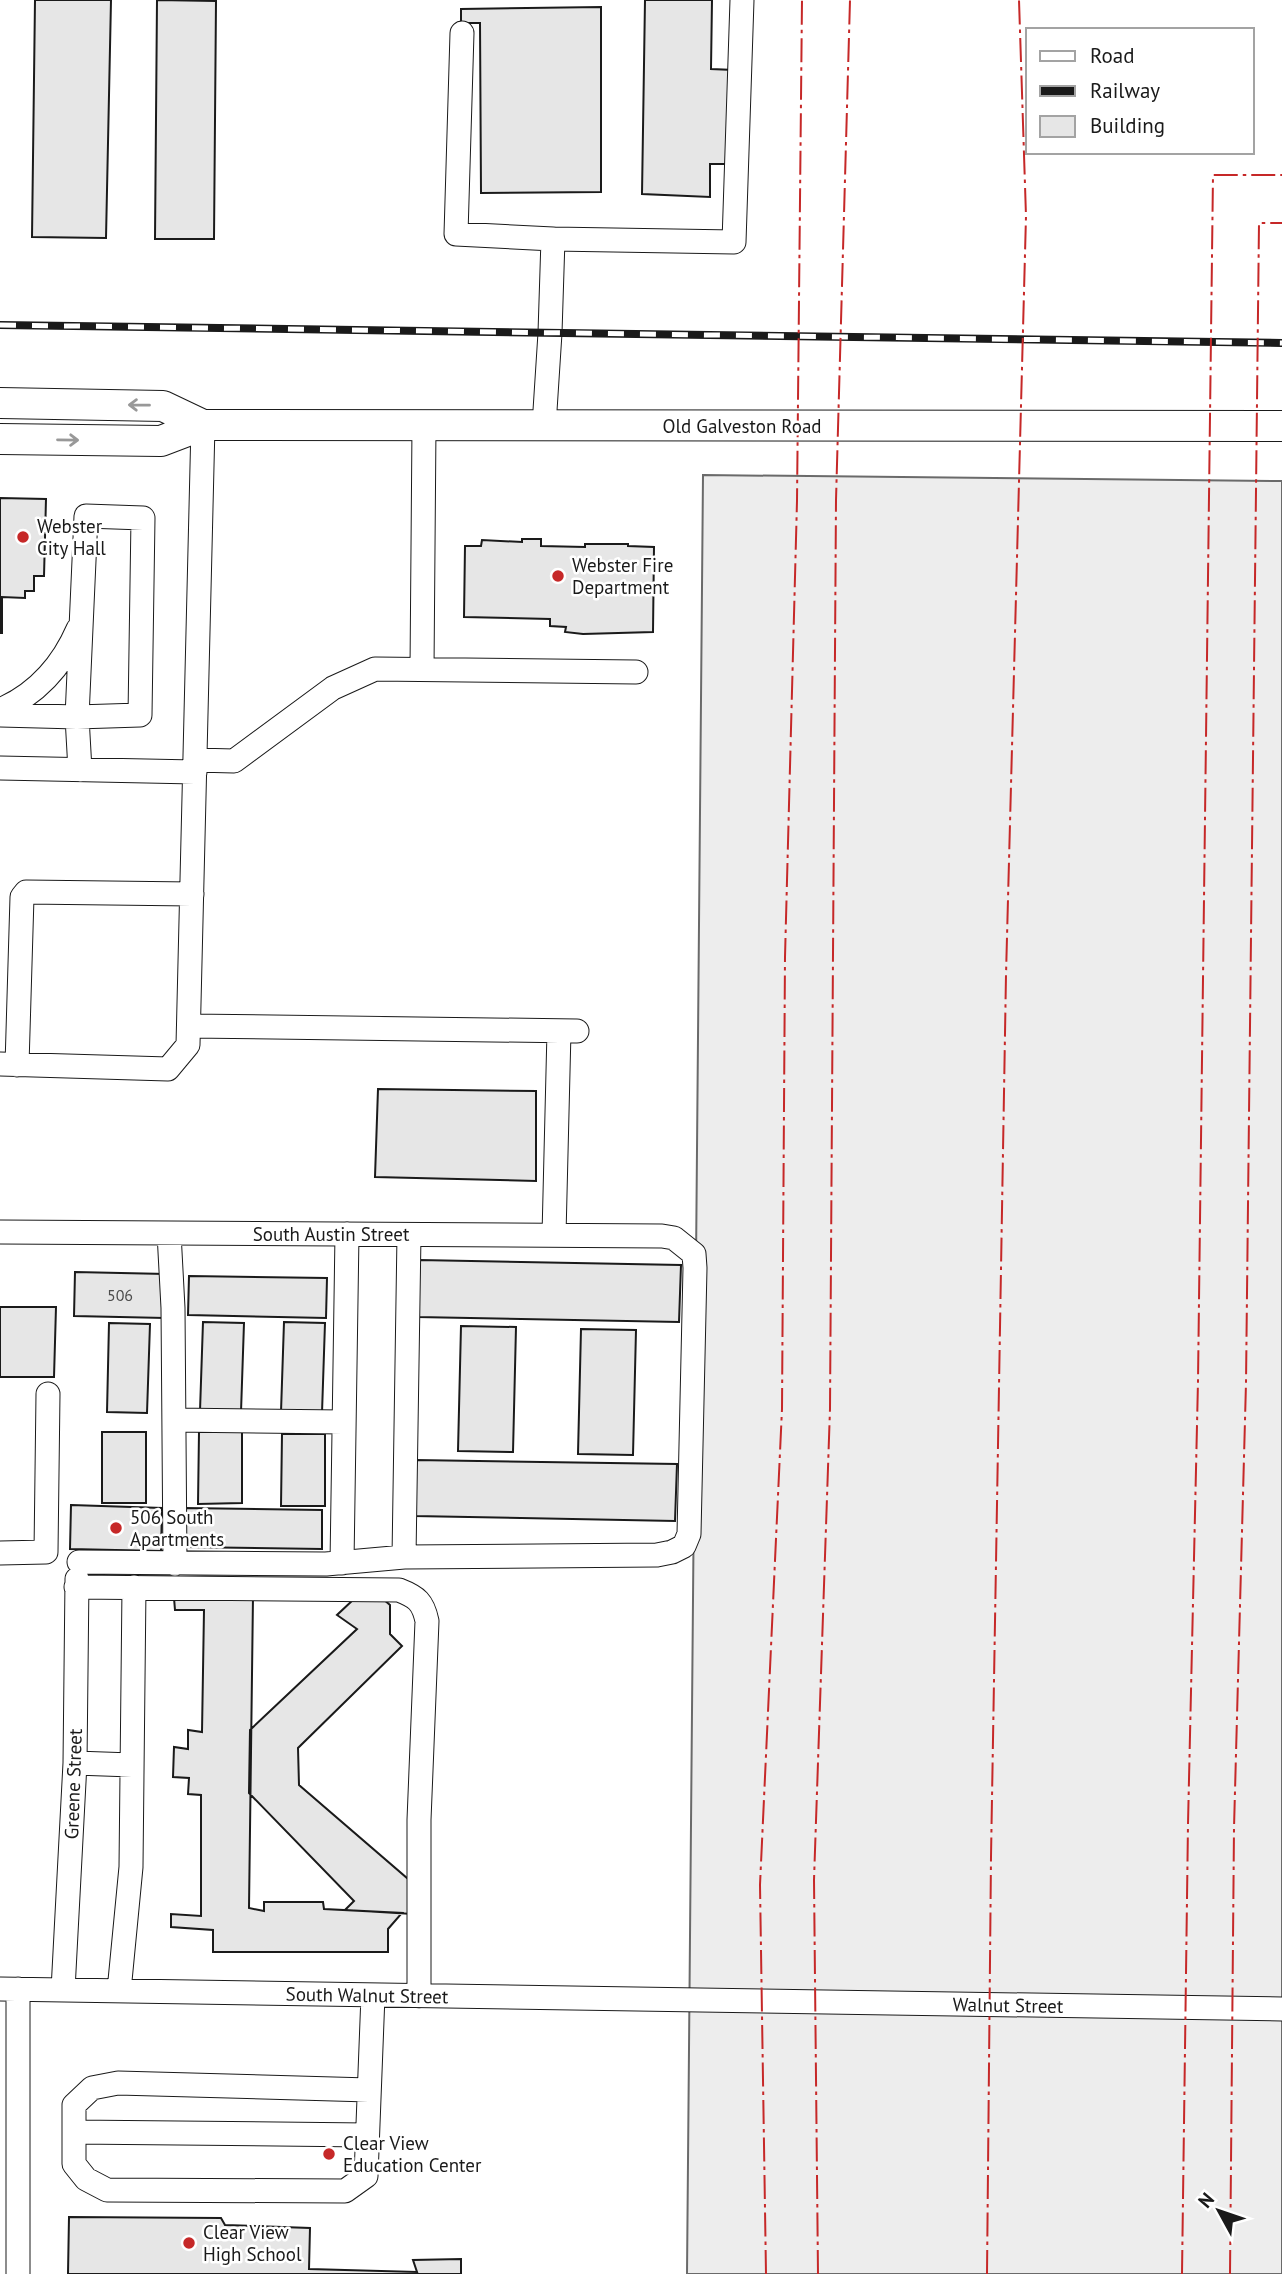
<svg xmlns="http://www.w3.org/2000/svg" width="1282" height="2274" viewBox="0 0 1282 2274" font-family="'PT Sans',sans-serif">
	<style>
		.built { fill: #ededed; stroke: #6a6a6a; stroke-width: 2 }
		.building { fill: #e6e6e6; stroke: #1a1a1a; stroke-width: 2 }
		.lines { fill: none; stroke-linecap: round; stroke-linejoin: round }
		.minor-casing { stroke: #1a1a1a; stroke-width: 25 }
		.major-casing { stroke: #1a1a1a; stroke-width: 32 }
		.minor { stroke: #fff; stroke-width: 23 }
		.major { stroke: #fff; stroke-width: 30 }
		.rail-casing { stroke: #1a1a1a; stroke-width: 8 }
		.rail { stroke: #fff; stroke-width: 5; stroke-dasharray: 16; stroke-linecap: butt }
		.power { stroke: #c62828; stroke-width: 2; stroke-dasharray: 24 5 3.5 5; stroke-linecap: butt }
		.oneway { stroke: #989898 }
		.poi-dot { fill: #c62828; stroke: #fff; stroke-width: 2.5 }
		.labels { text-anchor: middle; stroke-width: 5; stroke-linejoin: round; paint-order: stroke }
		.number-label { font-size: 16px; fill: #4d4d4d }
		.street-label { font-size: 19px; fill: #1a1a1a; stroke: #fff }
		.poi-label { font-size: 19px; fill: #1a1a1a; stroke: #fff; text-anchor: start }
	</style>
	<rect width="100%" height="100%" fill="#fff"/>
	<path class="built" d="M703 475 1282 481V2274H687Z"/>
	<path class="building" d="M35 0H111L106 238 32 237Z
		M157 0 216 1 214 239H155Z
		M645 0H712L711 69 734 70 732 164H710V197L642 194Z
		M601 7V192L481 193 480 23H461V9Z
		M0 498 46 499 44 576H34V591H25V598L2 597V633H0Z
		M522 539H541V546L585 547V544H628V546L654 547 653 632 583 634 565 632 566 627 550 626V619L464 617 465 546H481L482 540 522 542Z
		M378 1089 536 1091V1181L375 1177Z
		M419 1260 681 1265 679 1322 417 1317Z
		M75 1272 166 1274 165 1318 74 1316Z
		M189 1276 327 1278 326 1318 188 1315Z
		M0 1307H56L54 1377H0Z
		M203 1322 244 1323 241 1412 200 1411Z
		M284 1322 325 1323 322 1413 281 1412Z
		M109 1323 150 1324 147 1413 107 1412Z
		M461 1326 516 1327 513 1452 458 1451Z
		M581 1329 636 1330 633 1455 578 1454Z
		M102 1432H146V1503H102Z
		M199 1432H242V1503L198 1504Z
		M282 1434H325V1506H281Z
		M415 1460 677 1464 675 1521 414 1516Z
		M71 1505 162 1508 161 1551 70 1549Z
		M184 1508 322 1510V1549L183 1547Z
		M253 1596 249 1908 264 1911V1902H323L324 1909 402 1913 388 1929V1952H213V1930L171 1927V1914L201 1916V1795L188 1794 189 1778 173 1777 174 1747 188 1749V1730L202 1732 204 1610H175L174 1598Z
		M354 1599H383L390 1605V1634L402 1646 298 1748 299 1785 415 1885 412 1914 345 1910 354 1901 249 1793 250 1730 357 1629 337 1615Z
		M69 2217 221 2218 225 2225 310 2228 309 2269 417 2272 413 2260 461 2259V2274H68Z"/>
	<g class="lines">
		<defs>
			<path id="minor" d="M462 33 456 234 553 239 550 333 544 426
				M553 239 734 242 742 0
				M86 516 143 518 140 715 77 717Z
				M422 669 424 426
				M0 710C37 694 62 666 78 629
				M0 715 77 717 80 770
				M195 760 234 761 333 688 375 669 636 672
				M0 768 195 772
				M189 1026 577 1031
				M0 1064 168 1069 188 1045 203 425
				M17 1065 22 897 26 892 192 894
				M0 1232 662 1236 674 1238 694 1254 695 1268 689 1534 684 1546 672 1552 657 1555 404 1557 409 1235
				M169 1233 173 1308 175 1564
				M554 1235 559 1031
				M174 1420 343 1422
				M0 1553 46 1552 48 1394
				M79 1562 326 1564 404 1557
				M342 1563 347 1234
				M76 1587 399 1590C417 1597 423 1602 427 1621L419 1820V1996
				M75 1763 132 1765
				M0 1989 1282 2009
				M63 1990 75 1763 77 1579
				M119 1991 131 1867 134 1587
				M369 2090 118 2083 92 2088 74 2105V2164L86 2179 107 2190 345 2191 366 2176 373 1995
				M74 2132 367 2135
				M18 2274V1989"/>
			<path id="major" d="M0 403 163 406 203 425
				M0 439 161 441 203 425 1282 426"/>
		</defs>
		<use href="#minor" class="minor-casing"/>
		<use href="#major" class="major-casing"/>
		<use href="#minor" class="minor"/>
		<use href="#major" class="major"/>
		<defs>
			<path id="rail" d="M0 325 1282 343"/>
		</defs>
		<use href="#rail" class="rail-casing"/>
		<use href="#rail" class="rail"/>
		<path class="power" d="M766 2274 760 1885 782 1409 785 957 797 501 802 0
			M818 2274 814 1880 830 1409 836 500 850 0
			M987 2274 991 1857 1006 975 1026 216 1019 0
			M1182 2274 1188 1824 1198 1381 1213 175H1282
			M1230 2274 1234 1828 1246 1383 1259 223H1282"/>
	</g>
	<defs><path id="oneway-shaft" d="M-6 0H5M1.5-3L5.5 0L1.5 3" fill="none" stroke-width="1.6" stroke-linecap="round" stroke-linejoin="round" transform="scale(1.75)"/></defs>
	<g class="oneway">
		<use href="#oneway-shaft" transform="translate(139 405) rotate(-179)"/>
		<use href="#oneway-shaft" transform="translate(68 440) rotate(1)"/>
	</g>
	<g class="poi-dot">
		<circle cx="23" cy="537" r="7"/>
		<circle cx="558" cy="576" r="7"/>
		<circle cx="116" cy="1528" r="7"/>
		<circle cx="329" cy="2154" r="7"/>
		<circle cx="189" cy="2243" r="7"/>
	</g>
	<g class="labels">
		<g class="number-label">
			<text x="120" y="1301">506</text>
		</g>
		<g class="street-label">
			<text x="742" y="433">Old Galveston Road</text>
			<text x="331" y="1241">South Austin Street</text>
			<text transform="translate(73 1784) rotate(-88)" y="7">Greene Street</text>
			<text transform="translate(367 1995) rotate(1)" y="7">South Walnut Street</text>
			<text transform="translate(1008 2005) rotate(1)" y="7">Walnut Street</text>
		</g>
		<g class="poi-label">
			<text x="37" y="533">Webster<tspan x="37" dy="22">City Hall</tspan></text>
			<text x="572" y="572">Webster Fire<tspan x="572" dy="22">Department</tspan></text>
			<text x="130" y="1524">506 South<tspan x="130" dy="22">Apartments</tspan></text>
			<text x="343" y="2150">Clear View<tspan x="343" dy="22">Education Center</tspan></text>
			<text x="203" y="2239">Clear View<tspan x="203" dy="22">High School</tspan></text>
		</g>
	</g>
	<rect x="1026" y="28" width="228" height="126" fill="#ffffff" stroke="#a3a3a3" stroke-width="2"/>
	<rect x="1040" y="51" width="35" height="10" fill="#ffffff" stroke="#a3a3a3" stroke-width="2"/>
	<text x="1090" y="63" font-size="21" fill="#1a1a1a">Road</text>
	<rect x="1040" y="86" width="35" height="10" fill="#1a1a1a" stroke="#a3a3a3" stroke-width="2"/>
	<text x="1090" y="98" font-size="21" fill="#1a1a1a">Railway</text>
	<rect x="1040" y="116" width="35" height="21" fill="#e6e6e6" stroke="#a3a3a3" stroke-width="2"/>
	<text x="1090" y="133" font-size="21" fill="#1a1a1a">Building</text>
	<g transform="translate(1219 2211) rotate(310)" stroke="#ffffff" stroke-width="5" paint-order="stroke">
	<path d="M0-5L12 26L0 18L-12 26Z" fill="#1a1a1a"/>
	<text y="-10" font-size="19" font-weight="bold" text-anchor="middle" fill="#1a1a1a">N</text>
	</g>
</svg>
